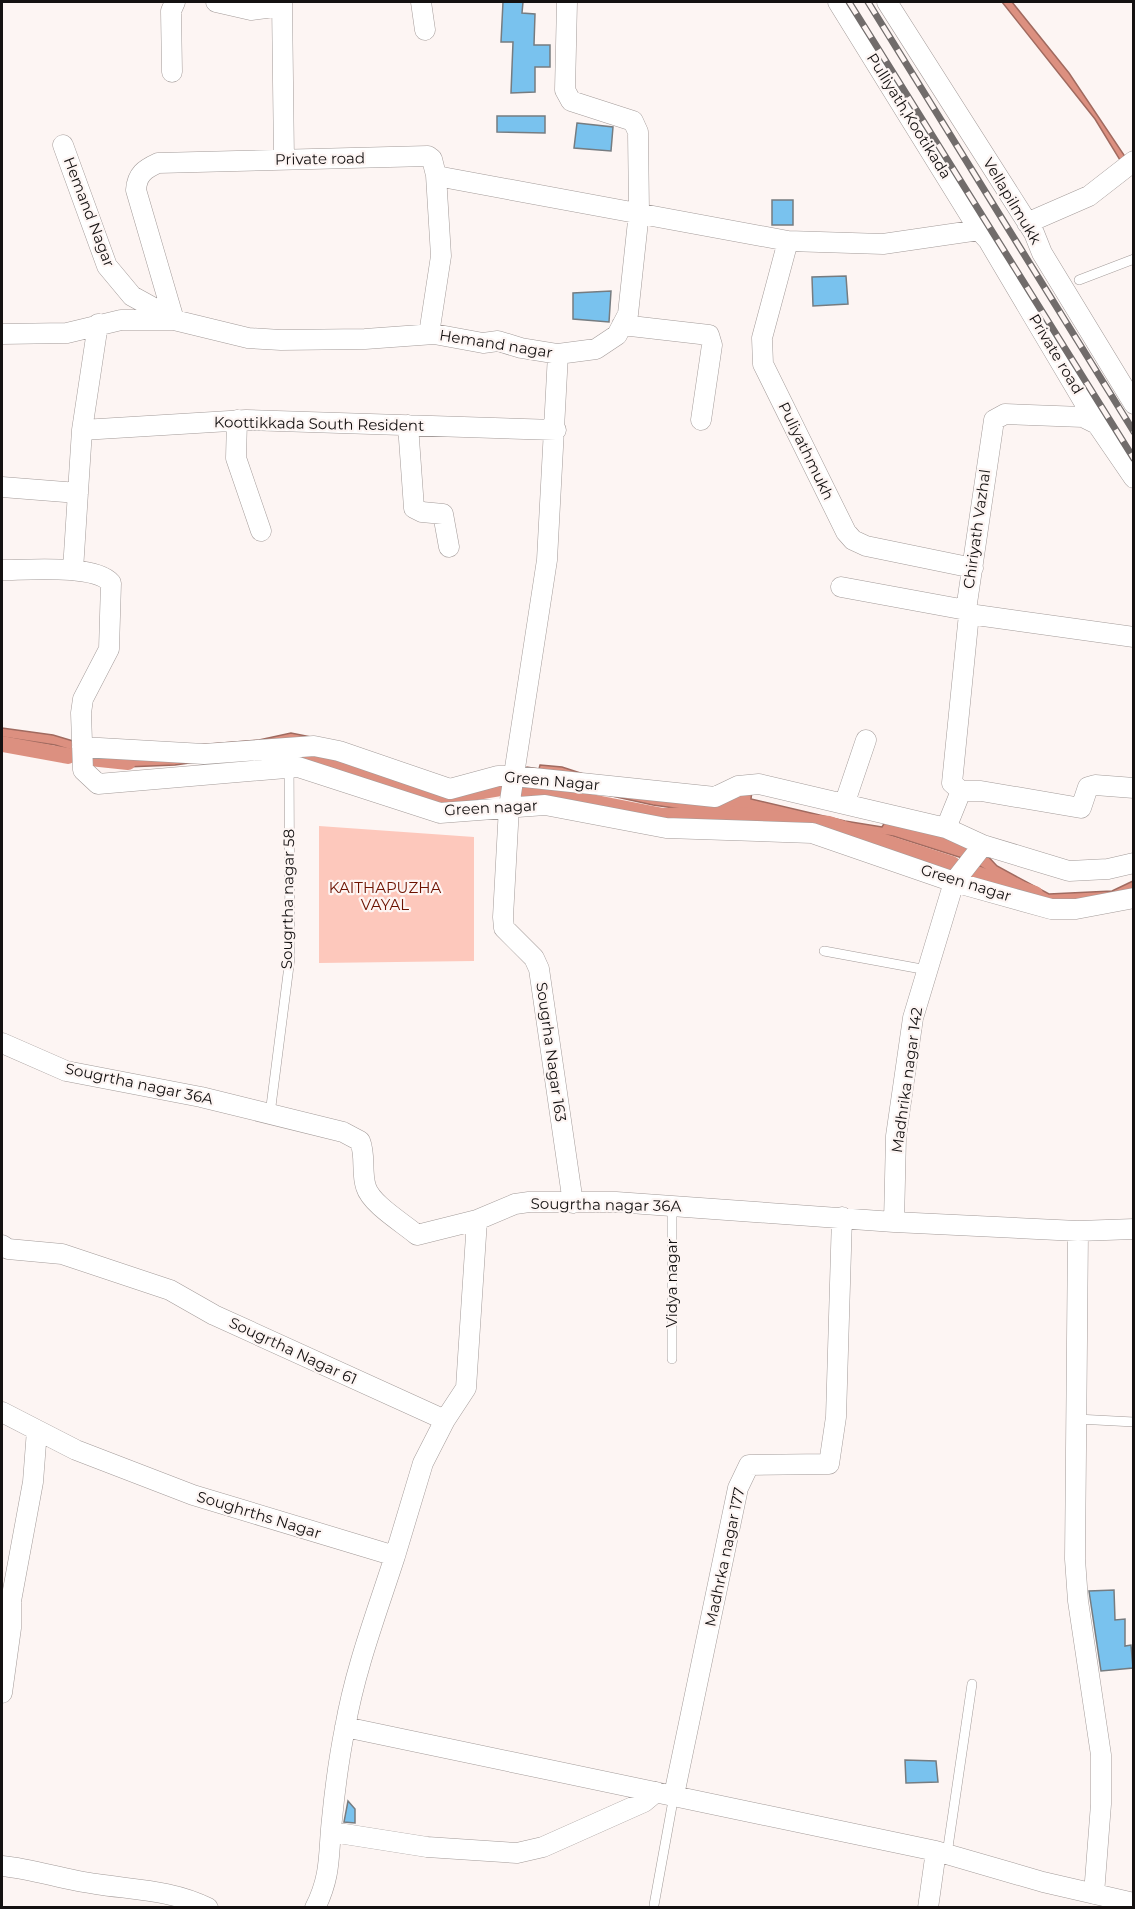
<svg xmlns="http://www.w3.org/2000/svg" width="1135" height="1909" viewBox="0 0 1135 1909" font-family="Montserrat,sans-serif">
	<style>
		.green { fill: #fdc8bc }
		.water { fill: #dc9080; stroke: #a06a5f; stroke-width: 1.5 }
		.lines { fill: none; stroke-linecap: round; stroke-linejoin: round }
		.canal { stroke: #dc9080; stroke-width: 16 }
		.building { fill: #79c2ee; stroke: #767c80; stroke-width: 1.5 }
		.service-casing { stroke: #a39b99; stroke-width: 10 }
		.minor-casing { stroke: #a39b99; stroke-width: 21 }
		.service { stroke: #fff; stroke-width: 9 }
		.minor { stroke: #fff; stroke-width: 20 }
		.rail-casing { stroke: #716c6b; stroke-width: 7 }
		.rail { stroke: #fdf5f3; stroke-width: 4.5; stroke-dasharray: 14; stroke-linecap: butt }
		.labels { text-anchor: middle; stroke-width: 4.5; stroke-linejoin: round; paint-order: stroke }
		.street-label { font-size: 15px; fill: #141111; stroke: #fdf5f3 }
		.park-label { font-size: 15px; fill: #6c1201; stroke: #fdf5f3 }
	</style>
	<rect width="100%" height="100%" fill="#fdf5f3"/>
	<path class="green" d="M319 826 474 837V961L319 963Z"/>
	<path class="water" d="M1002 2H1012L1069 73 1128 161 1123 165 1095 119Z
		M2 728 53 735 110 752 259 740 291 733 311 737 445 781 517 784 447 797 310 746 175 765 126 767 55 745 2 737Z
		M540 765 562 767 608 782 752 791 751 799 845 821 882 827 887 819 977 847 965 859 893 836 826 827 778 814 733 808 695 811 653 805 525 777 527 767 539 769Z
		M983 851 997 866 1049 894 1112 891 1133 881V892L1105 901H1036L973 862Z"/>
	<g class="lines">
		<path class="canal" d="M2 744 68 756
			M288 755 333 760 429 800 500 788
			M90 758 128 762
			M524 789 663 816 727 814 829 824 952 864
			M971 872 1035 894"/>
	</g>
	<path class="building" d="M503 2H523L522 13 535 14 534 45H550V67H535V92L511 93 513 42H501Z
		M497 116H545V133L497 132Z
		M577 123 613 127 611 151 574 148Z
		M772 200H793V225H772Z
		M846 276 848 304 813 306 812 277Z
		M611 291 609 322 573 319V293Z
		M1114 1590 1115 1620 1125 1619V1646L1131 1645 1133 1668 1101 1671 1089 1591Z
		M905 1760 936 1761 938 1782 906 1783Z
		M348 1801 355 1809V1823L344 1822Z"/>
	<g class="lines">
		<defs>
			<path id="service" d="M1079 280 1134 259
				M824 951 927 970
				M270 1114 290 958 289 755
				M672 1206V1359
				M1077 1419 1134 1422
				M947 1854 972 1684
				M654 1905 674 1795"/>
			<path id="minor" d="M216 2 251 10 282 6
				M282 2 284 160
				M421 2 425 30
				M838 2 979 230 988 240 1097 424 1134 478
				M887 2 1034 233 1042 253 1134 404
				M172 72 171 11 175 2
				M63 145 107 266 132 296 172 318
				M1027 223 1089 196 1134 161
				M788 241 762 338 763 364 846 532 853 540 866 546 973 568
				M174 320 136 190C137 174 145 169 158 163L428 156 432 159 436 175 442 177 788 241 883 244 979 230
				M622 325 709 335 712 345 701 420
				M2 334 67 333 121 320H174L248 338 281 340 365 339 434 334 483 343 498 341 521 348 558 354 596 349 617 335 628 314 639 212 638 132 633 121 571 101 565 90 567 2
				M429 334 441 256 436 175
				M558 354 547 560 509 807 503 917 504 928 534 958 539 969 573 1203
				M237 420 236 458 261 531
				M1097 424 1083 417 1005 414 994 420 966 610 969 614 1134 637
				M408 425 414 508 422 512 443 514 449 547
				M82 430 246 420 556 430
				M2 487 78 493
				M2 570C27 570 95 564 111 583L109 649 83 699 81 713 83 770 98 784 298 767 440 813 545 805 666 828 812 833 954 882 1051 909H1076L1134 898
				M73 570 82 430 98 324
				M841 587 966 610
				M82 747 204 754 314 746 339 751 450 789 498 776H514L715 797 738 786 759 784 946 828 983 845 1069 871 1108 869 1134 863
				M961 791 952 783 969 614
				M845 802 866 740
				M946 828 961 791H981L1081 808 1088 787 1095 785 1134 788
				M2 1043 66 1071 201 1097 343 1132 360 1141C366 1156 361 1172 366 1187 371 1204 403 1223 417 1235L477 1220 515 1204 529 1202H616L894 1222 1078 1231 1134 1229
				M894 1222 896 1136 913 1018 954 882 983 845
				M1078 1231 1075 1559 1078 1601 1101 1755V1804L1094 1894
				M2 1245 8 1249 62 1254 170 1290 214 1315 445 1420 423 1463 395 1556
				M2 1412 37 1430
				M445 1420 466 1388 477 1220
				M2 1693 11 1628V1601L33 1482 37 1430 76 1450 193 1495 395 1556C377 1612 355 1669 345 1728 339 1758 335 1788 332 1819 328 1853 332 1874 315 1908
				M345 1727 936 1851 928 1908
				M674 1795 738 1488 749 1465 829 1464 836 1417 842 1217
				M332 1832 427 1847 517 1853 543 1847 644 1802 656 1792
				M936 1851 1043 1882 1134 1903
				M2 1866C34 1869 64 1880 96 1884 135 1890 172 1890 208 1908"/>
		</defs>
		<use href="#service" class="service-casing"/>
		<use href="#minor" class="minor-casing"/>
		<use href="#service" class="service"/>
		<use href="#minor" class="minor"/>
		<defs>
			<path id="rail" d="M849 2 1134 459
				M868 2 1134 432"/>
		</defs>
		<use href="#rail" class="rail-casing"/>
		<use href="#rail" class="rail"/>
	</g>
	<g class="labels">
		<g class="street-label">
			<text transform="translate(909 116) rotate(58)" y="5">Pulliyath,Kootikada</text>
			<text transform="translate(320 159) rotate(-1)" y="5">Private road</text>
			<text transform="translate(1012 201) rotate(59)" y="5">Vellapilmukk</text>
			<text transform="translate(89 212) rotate(69)" y="5">Hemand Nagar</text>
			<text transform="translate(496 344) rotate(9)" y="5">Hemand nagar</text>
			<text transform="translate(1056 354) rotate(59)" y="5">Private road</text>
			<text transform="translate(319 424) rotate(1)" y="5">Koottikkada South Resident</text>
			<text transform="translate(806 451) rotate(64)" y="5">Puliyathmukh</text>
			<text transform="translate(977 529) rotate(-82)" y="5">Chiriyath Vazhal</text>
			<text transform="translate(552 781) rotate(5)" y="5">Green Nagar</text>
			<text transform="translate(491 808) rotate(-3)" y="5">Green nagar</text>
			<text transform="translate(966 883) rotate(17)" y="5">Green nagar</text>
			<text transform="translate(288 899) rotate(-89)" y="5">Sougrtha nagar 58</text>
			<text transform="translate(551 1052) rotate(82)" y="5">Sougrha Nagar 163</text>
			<text transform="translate(907 1080) rotate(-82)" y="5">Madhrika nagar 142</text>
			<text transform="translate(139 1084) rotate(12)" y="5">Sougrtha nagar 36A</text>
			<text transform="translate(606 1205) rotate(1)" y="5">Sougrtha nagar 36A</text>
			<text transform="translate(672 1283) rotate(-90)" y="5">Vidya nagar</text>
			<text transform="translate(293 1351) rotate(25)" y="5">Sougrtha Nagar 61</text>
			<text transform="translate(259 1515) rotate(17)" y="5">Soughrths Nagar</text>
			<text transform="translate(725 1557) rotate(-78)" y="5">Madhrka nagar 177</text>
		</g>
		<g class="park-label">
			<text x="385" y="893">KAITHAPUZHA<tspan x="385" dy="17">VAYAL</tspan></text>
		</g>
	</g>
	<rect width="1135" height="1909" fill="none" stroke="#141111" stroke-width="6"/>
</svg>
